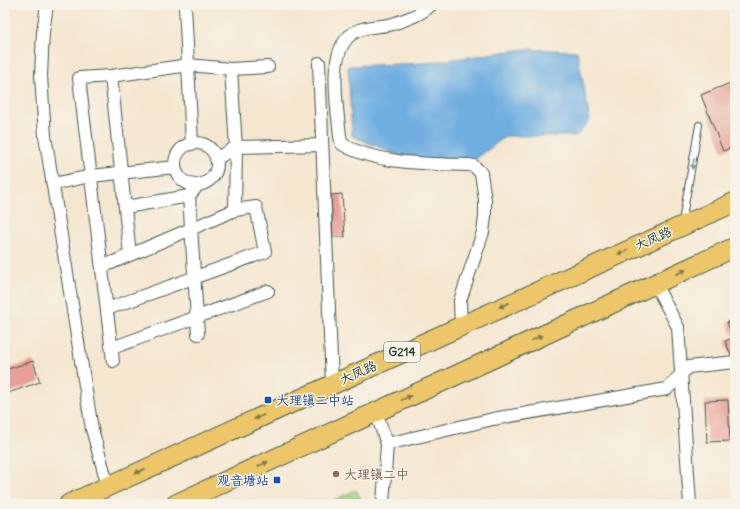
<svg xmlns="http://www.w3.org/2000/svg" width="740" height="509" viewBox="0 0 740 509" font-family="Delius,'LXGW WenKai TC',sans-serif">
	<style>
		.green { fill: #9dd080; stroke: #5e865a }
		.water { fill: #6eaee1; stroke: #46768a }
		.building { fill: #e89f97 }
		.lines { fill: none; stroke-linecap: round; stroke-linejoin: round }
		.service-casing { stroke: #3f564b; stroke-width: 8 }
		.minor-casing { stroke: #3f564b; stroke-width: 14 }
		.trunk-casing { stroke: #3f564b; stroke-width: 21 }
		.service { stroke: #fff; stroke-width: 6 }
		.minor { stroke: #fff; stroke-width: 12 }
		.trunk { stroke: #ecc669; stroke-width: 19 }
		.oneway { fill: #8f9e9a }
		.oneway2 { fill: #7b7b4c }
		.transit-dot { fill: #1a4fb4; stroke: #f7f3e8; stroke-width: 1.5 }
		.education-dot { fill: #8d6e63; stroke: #f7f3e8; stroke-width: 1.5 }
		.labels { text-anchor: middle; stroke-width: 3; stroke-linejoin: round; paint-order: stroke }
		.shield { fill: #f7f3e8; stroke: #60746a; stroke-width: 1 }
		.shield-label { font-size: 12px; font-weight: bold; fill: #1f3d34 }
		.street-label { font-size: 13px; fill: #1f3d34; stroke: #f7f3e8 }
		.transit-label { font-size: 13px; fill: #164399; stroke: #f7f3e8; text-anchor: start }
		.education-label { font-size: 13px; fill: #785e54; stroke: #f7f3e8; text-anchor: start }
	</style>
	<rect width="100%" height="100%" fill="#f7f3e8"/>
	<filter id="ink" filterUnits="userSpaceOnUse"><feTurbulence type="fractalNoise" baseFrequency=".025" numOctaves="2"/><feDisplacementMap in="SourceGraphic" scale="8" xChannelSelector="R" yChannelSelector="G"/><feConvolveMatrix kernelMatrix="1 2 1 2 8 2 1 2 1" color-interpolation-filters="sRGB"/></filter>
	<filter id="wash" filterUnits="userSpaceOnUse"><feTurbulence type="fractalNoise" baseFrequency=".012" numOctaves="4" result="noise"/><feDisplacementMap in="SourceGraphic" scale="16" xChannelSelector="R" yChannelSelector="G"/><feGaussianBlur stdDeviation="0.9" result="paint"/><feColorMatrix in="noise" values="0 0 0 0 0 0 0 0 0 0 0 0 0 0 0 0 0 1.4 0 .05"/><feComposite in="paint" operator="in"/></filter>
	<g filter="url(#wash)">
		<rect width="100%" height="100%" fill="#f5e6d0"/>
		<path class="green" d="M356 490 362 501 357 504H325Z"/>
		<path class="water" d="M525 49 577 51 590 120 577 136H506L473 161 410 160 352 136 348 66 426 63Z"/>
		<g id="blocks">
			<path class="building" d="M735 81V146L723 151 701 95Z
				M342 194 345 237H333L331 195Z
				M735 318V334L732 335 727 322Z
				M735 337V359L733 360 725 341Z
				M33 361 40 382 5 394V370Z
				M728 400 730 441 707 442 705 401Z"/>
		</g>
	</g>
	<g filter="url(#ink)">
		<use href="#blocks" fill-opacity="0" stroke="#3f564b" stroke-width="1"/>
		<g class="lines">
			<defs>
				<path id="service" d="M682 222 699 125"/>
				<path id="minor" d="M47 5 43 32 41 76 45 136 92 429 108 486
					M185 5 192 144
					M431 5C420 15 407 19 393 24 381 27 367 26 357 31 324 46 338 108 340 137L342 144C375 164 431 164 469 165L474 166 481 173 485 200V217L483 232 460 301 461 325
					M319 63 332 384
					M231 69 236 147 235 210
					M111 76 130 255
					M175 164a21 21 0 1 1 42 0a21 21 0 1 1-42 0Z
					M216 159 236 147 321 145
					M53 184 91 176 175 167
					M198 185 189 196 198 334
					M126 207 189 196
					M102 267 235 210 256 207 265 252 107 309
					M655 284 678 327 690 504
					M112 348 268 291
					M113 361 79 78 111 76 189 65 231 69 268 67
					M376 412 387 444 383 504
					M387 444 493 419 667 389 688 367 735 362"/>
				<path id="trunk" d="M69 504 735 202
					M176 504 735 247"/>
			</defs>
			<use href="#service" class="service-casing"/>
			<use href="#minor" class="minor-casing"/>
			<use href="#trunk" class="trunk-casing"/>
			<use href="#service" class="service"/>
			<use href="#minor" class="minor"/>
			<use href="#trunk" class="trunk"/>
		</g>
		<defs><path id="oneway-solid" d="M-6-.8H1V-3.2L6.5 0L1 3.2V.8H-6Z"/></defs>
		<use class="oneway" href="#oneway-solid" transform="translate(693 164) rotate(100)"/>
		<g class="oneway2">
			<use href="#oneway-solid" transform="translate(623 252) rotate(156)"/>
			<use href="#oneway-solid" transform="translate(681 272) rotate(-25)"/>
			<use href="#oneway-solid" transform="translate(504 305) rotate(156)"/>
			<use href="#oneway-solid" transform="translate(537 338) rotate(-25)"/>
			<use href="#oneway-solid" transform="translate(406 398) rotate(-25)"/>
			<use href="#oneway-solid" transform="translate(259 417) rotate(155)"/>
			<use href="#oneway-solid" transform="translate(263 464) rotate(-25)"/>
			<use href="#oneway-solid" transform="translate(140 471) rotate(155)"/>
		</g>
	</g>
	<g class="transit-dot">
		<rect x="264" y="396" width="8" height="8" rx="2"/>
		<rect x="273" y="476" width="8" height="8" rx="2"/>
	</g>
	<circle class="education-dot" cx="336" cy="474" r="4"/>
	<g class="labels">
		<rect class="shield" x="384" y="342" width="36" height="20" rx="3"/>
		<g class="shield-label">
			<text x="402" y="356">G214</text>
		</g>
		<g class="street-label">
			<text transform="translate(653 238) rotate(-24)" y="5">大凤路</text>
			<text transform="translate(358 372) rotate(-24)" y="5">大凤路</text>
		</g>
		<g class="transit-label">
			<text x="276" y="405">大理镇二中站</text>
			<text x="269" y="485" text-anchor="end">观音塘站</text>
		</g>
		<g class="education-label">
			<text x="344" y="479">大理镇二中</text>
		</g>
	</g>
	<rect width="740" height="509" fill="none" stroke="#f7f3e8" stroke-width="20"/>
</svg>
